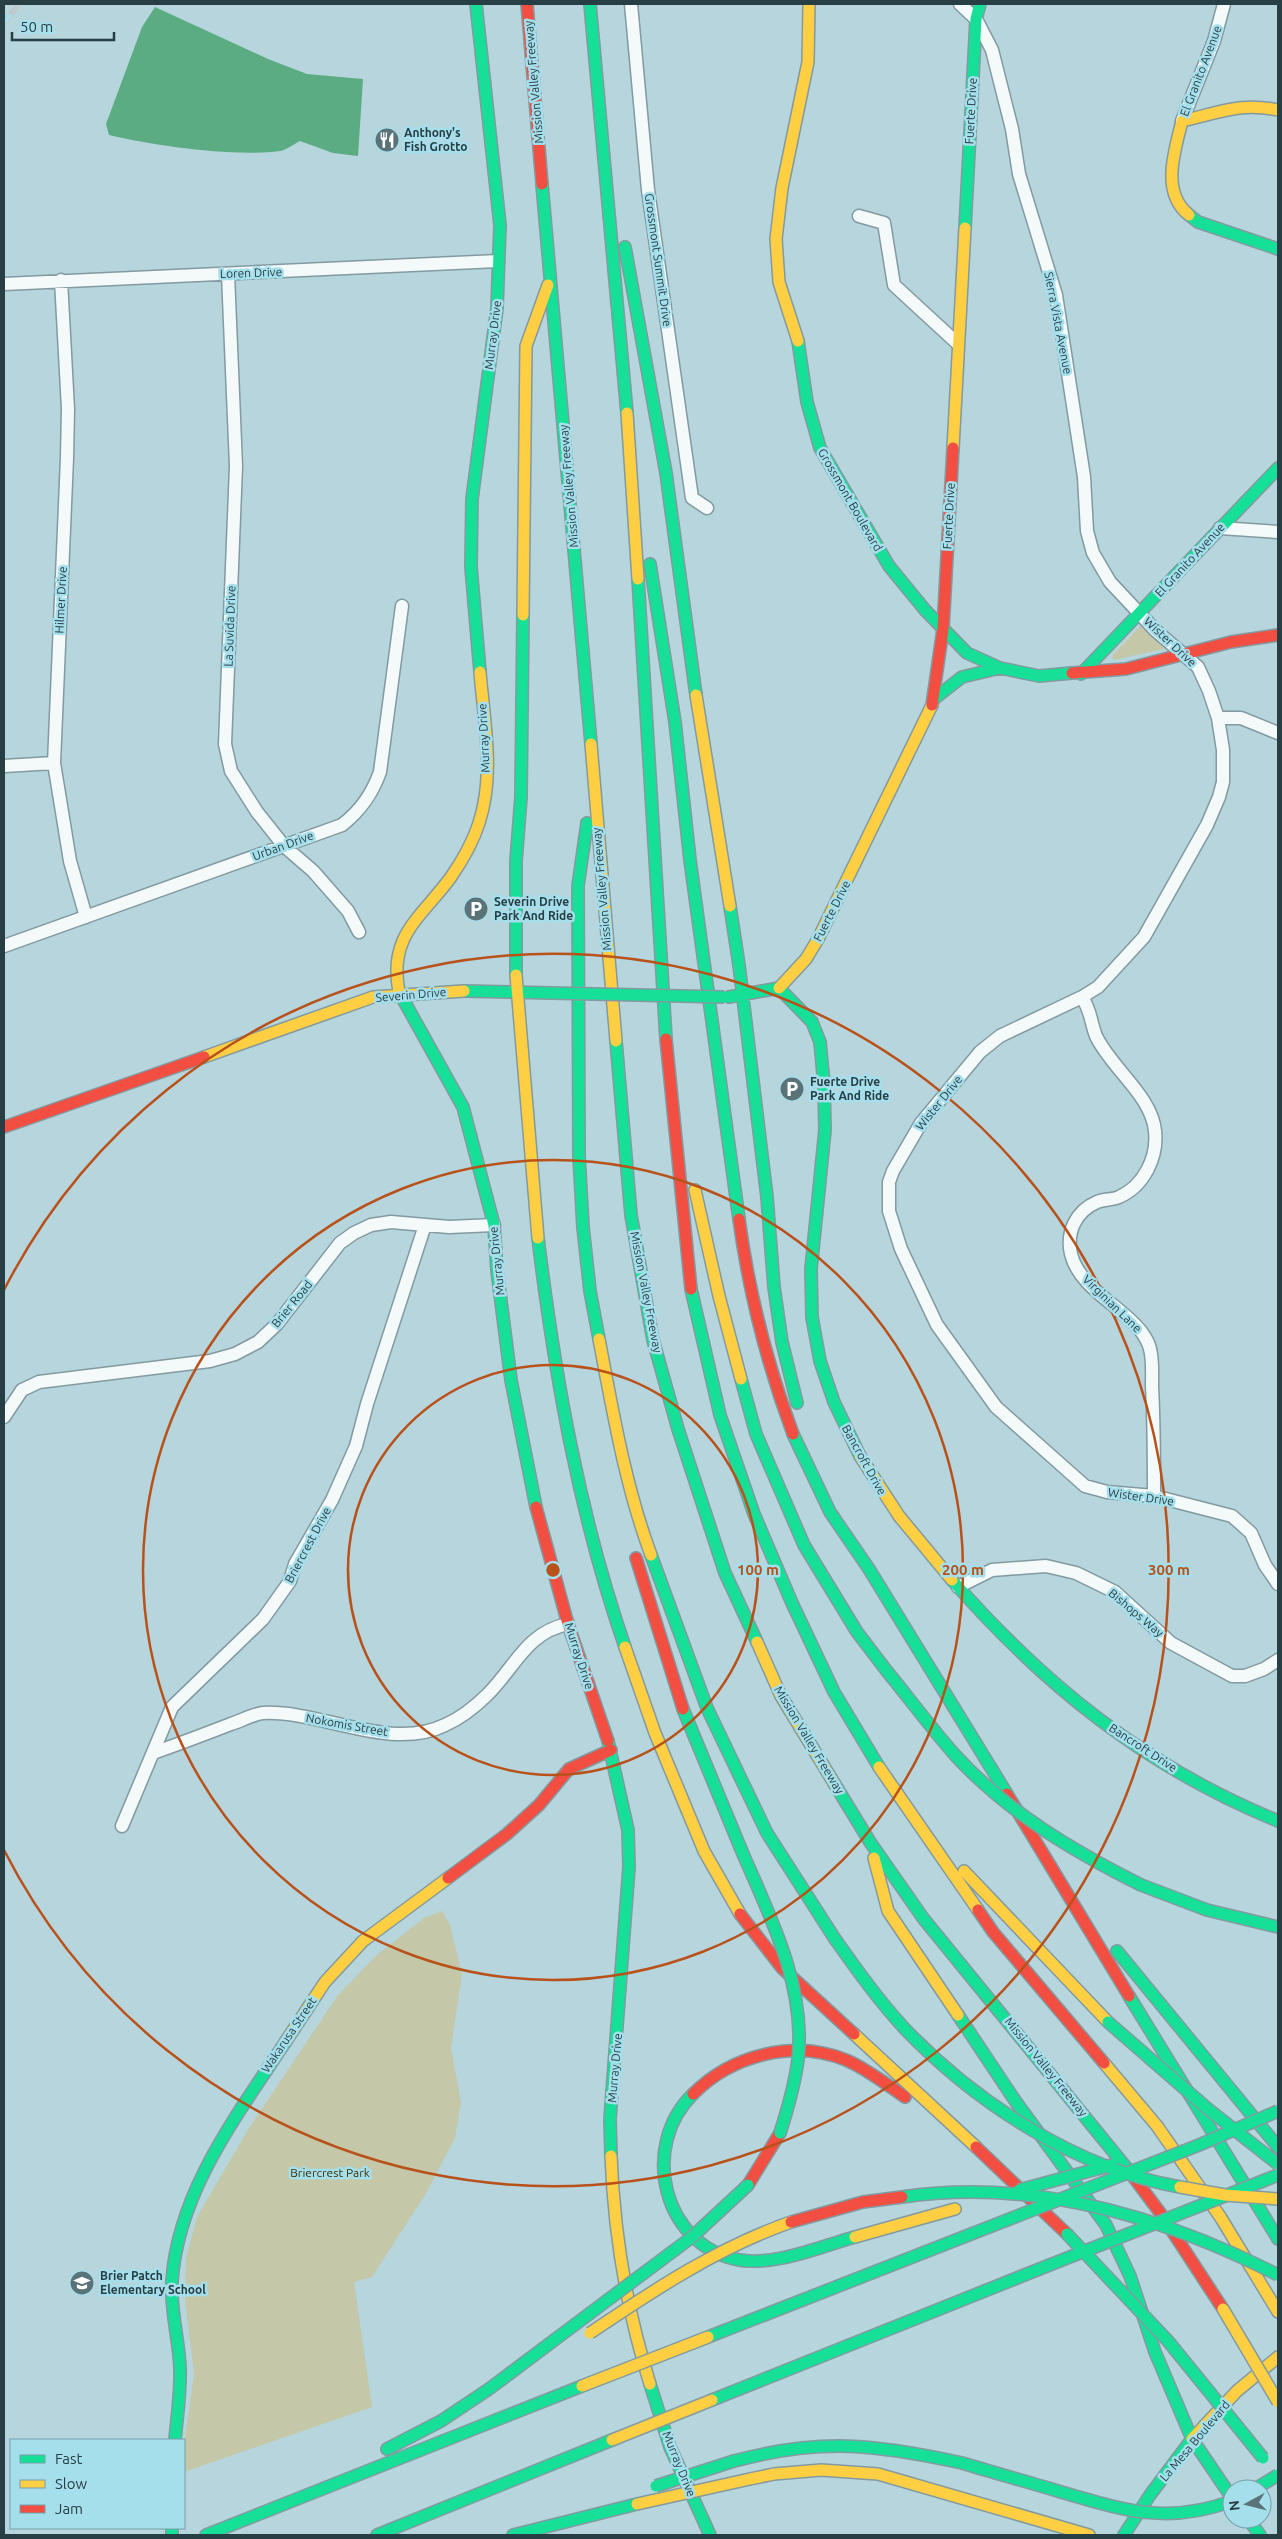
<svg xmlns="http://www.w3.org/2000/svg" width="1282" height="2539" viewBox="0 0 1282 2539" font-family="Ubuntu,sans-serif">
	<style>
		.green { fill: #c4c8a8 }
		.water { fill: #5cac83 }
		.lines { fill: none; stroke-linecap: round; stroke-linejoin: round }
		.street-casing { stroke: #829aa0; stroke-width: 15 }
		.fast-casing { stroke: #829aa0; stroke-width: 14 }
		.slow-casing { stroke: #829aa0; stroke-width: 14 }
		.jam-casing { stroke: #829aa0; stroke-width: 14 }
		.street { stroke: #f4f9fa; stroke-width: 12 }
		.fast { stroke: #16e098; stroke-width: 11 }
		.slow { stroke: #ffcf43; stroke-width: 11 }
		.jam { stroke: #f24e42; stroke-width: 11 }
		.tram { stroke: #c0c8ca; stroke-width: 1 }
		.rail-casing { stroke: #c0c8ca; stroke-width: 5.5 }
		.rail { stroke: #a6dfec; stroke-width: 4; stroke-dasharray: 11; stroke-linecap: butt }
		.fast-bridge-casing { stroke: #829aa0; stroke-width: 14; stroke-linecap: butt }
		.slow-bridge-casing { stroke: #829aa0; stroke-width: 14; stroke-linecap: butt }
		.jam-bridge-casing { stroke: #829aa0; stroke-width: 14; stroke-linecap: butt }
		.fast-bridge { stroke: #16e098; stroke-width: 11 }
		.slow-bridge { stroke: #ffcf43; stroke-width: 11 }
		.jam-bridge { stroke: #f24e42; stroke-width: 11 }
		.ring { fill: none; stroke: #b8521a; stroke-width: 2.5 }
		.labels { text-anchor: middle; stroke-width: 5; stroke-linejoin: round; paint-order: stroke }
		.street-label { font-size: 12px; fill: #273e44; stroke: #a6dfec }
		.poi-label { font-size: 12px; font-weight: bold; fill: #273e44; stroke: #a6dfec; text-anchor: start }
		.park-label { font-size: 12px; fill: #3a2e00; stroke: #a6dfec }
		.centre { fill: #b8521a; stroke: #a6dfec; stroke-width: 2.5 }
		.ring-label { font-size: 15px; text-anchor: middle; font-weight: bold; fill: #b8521a; stroke: #a6dfec; stroke-width: 5; stroke-linejoin: round; paint-order: stroke }
	</style>
	<rect width="100%" height="100%" fill="#b6d5dc"/>
	<path class="green" d="M1144 622 1172 647 1114 660 1112 656Z
		M442 1911 450 1925 462 1974 451 2048 461 2102 455 2138 425 2195 372 2277 354 2282 372 2407 184 2472V2445L194 2374 185 2300 186 2258 197 2217 249 2128 338 1995 377 1955 424 1918Z"/>
	<path class="water" d="M155 7 268 59 307 74 363 79 358 156 333 153 300 141C294 144 286 150 280 151 232 157 156 146 109 135L106 124 142 27Z"/>
	<g class="lines">
		<defs>
			<path id="street" d="M631 4 648 190 692 498 707 508
				M960 4 976 19 992 50 1012 129 1019 174 1056 295 1084 477 1087 531 1093 553 1110 582 1155 630 1198 667 1209 691 1218 718 1223 750V782L1219 797 1207 825 1144 937 1098 987 1082 997 1000 1036 980 1052 921 1123 893 1171 889 1182V1211L901 1249 937 1325 996 1407 1085 1486 1107 1492 1154 1496 1232 1516 1251 1533 1265 1565 1278 1584
				M1182 121 1214 41 1224 4
				M859 216 884 223 894 285 957 343
				M228 274 236 466 225 744 231 771 257 812 284 846 313 871 348 911 359 932
				M61 280 68 409 67 458 54 763 70 861 86 917
				M4 284 498 261
				M1220 528 1278 532
				M1218 718H1241L1278 733
				M4 766 54 763
				M4 946 342 825C361 810 372 794 380 772L402 606
				M1082 997C1092 1013 1090 1021 1096 1036 1111 1068 1152 1096 1155 1131 1158 1157 1144 1186 1119 1197 1113 1200 1104 1199 1097 1202 1076 1211 1066 1232 1071 1254 1079 1287 1119 1305 1139 1329 1143 1333 1149 1343 1150 1349 1153 1360 1152 1374 1152 1386 1154 1423 1154 1460 1154 1496
				M4 1417 22 1390 39 1382 210 1361 235 1354 258 1342 277 1324 340 1243 354 1233 371 1225 391 1222 449 1227 494 1225
				M958 1587 992 1570 1046 1566 1076 1573 1115 1592 1171 1643 1232 1676H1245L1264 1669 1278 1660
				M153 1753C179 1744 205 1734 231 1724 241 1721 253 1714 263 1713 321 1710 390 1752 445 1725 461 1718 476 1706 488 1694 515 1667 527 1632 568 1624
				M122 1826 172 1707 263 1619 290 1581 295 1564 332 1500 356 1446 367 1404 425 1225"/>
			<path id="fast" d="M476 4 500 225 497 308 472 499 471 567 480 672
				M590 4 627 413
				M542 184 591 744
				M1189 215 1198 222 1278 249
				M965 228 976 19 980 4
				M625 247 666 473 696 695
				M798 341 807 402 820 448 889 566 925 610 967 653 1000 668 1039 676 1072 673
				M650 564 675 722 690 860 739 1219
				M638 579 666 1039
				M1081 674 1278 468
				M935 698 962 677 1000 668
				M587 823 578 886 579 1156 583 1227 590 1291 599 1339
				M730 906 739 965 767 1197 774 1287 782 1342 797 1403
				M516 975V861L521 797 523 615
				M779 988 812 1022 820 1042 824 1084 825 1130 811 1269 812 1317 820 1361 834 1402 860 1456
				M464 991 551 993
				M399 992 463 1107 494 1225 497 1270 511 1380 536 1507
				M729 997 779 988
				M616 1041 631 1215 653 1340 678 1429 725 1573 757 1642
				M538 1238C555 1377 579 1514 625 1647
				M691 1289 720 1415 754 1514 792 1603 834 1692 879 1767
				M741 1379 756 1434 804 1545 857 1632 886 1670
				M793 1434 830 1512 869 1569 1007 1794
				M651 1555 707 1708 767 1833 835 1939
				M952 1580C1046 1687 1146 1767 1278 1821
				M683 1709 743 1854
				M608 1741 628 1830 629 1867 610 2119 611 2156
				M834 1783 870 1842 923 1918 1129 2171
				M1141 1885 1207 1910 1278 1927
				M1117 1951 1278 2147
				M1129 1996 1278 2239
				M958 2015 1016 2102 1106 2225 1130 2276 1155 2352 1192 2439 1232 2498
				M693 2094C639 2147 663 2246 739 2260 776 2266 819 2247 855 2237
				M708 2337 1007 2220
				M650 2384 670 2447 710 2535
				M712 2400 1047 2266
				M175 2440C177 2416 181 2392 180 2368 179 2339 170 2310 172 2281 178 2191 238 2114 286 2041
				M387 2449 441 2421 489 2389 589 2314
				M734 2461C821 2438 875 2444 962 2463
				M1248 2519 1260 2535
				M172 2528V2535
				M206 2535 582 2386
				M377 2535 612 2440
				M513 2535 637 2504
				M1124 2535 1150 2495 1192 2439"/>
			<path id="slow" d="M1189 215C1160 192 1175 150 1182 121 1218 113 1240 102 1278 110
				M798 341 779 282 776 239 782 188 808 62 809 4
				M627 413 638 579
				M953 448 965 228
				M523 615 526 346 548 285
				M696 695 730 906
				M591 744 616 1041
				M516 975 538 1238
				M779 988 806 959 818 939 932 705
				M399 992C388 935 421 918 451 877 462 861 473 842 479 823 495 775 484 721 480 672
				M204 1057 373 997 464 991
				M695 1190 719 1296 741 1379
				M599 1339C613 1412 625 1485 651 1555
				M860 1456 899 1516 952 1580
				M757 1642 781 1696 834 1783
				M625 1647 655 1733 704 1851 740 1914
				M879 1767 978 1910
				M874 1858 888 1911 958 2015
				M964 1871 1108 2022
				M854 2034 976 2147
				M286 2041 325 1982 363 1941 448 1878
				M1104 2063 1157 2126 1221 2218 1278 2312
				M611 2156C614 2232 627 2311 650 2384
				M855 2237 955 2209
				M1192 2439 1237 2391 1278 2357
				M750 2479 774 2474 821 2470 878 2474 1089 2535"/>
			<path id="jam" d="M527 4 542 184
				M1072 673 1126 669 1231 642 1278 635
				M932 705 943 629 953 448
				M666 1039 691 1289
				M4 1127 204 1057
				M739 1219C749 1293 767 1364 793 1434
				M536 1507 568 1624 608 1741
				M636 1558 683 1709
				M1007 1794 1129 1996
				M448 1878 507 1834 539 1805 569 1769 611 1750
				M978 1910 993 1932 1104 2063
				M740 1914 782 1968 854 2034
				M693 2094C732 2055 793 2039 846 2060 867 2069 886 2084 905 2097
				M976 2147 1067 2234
				M1129 2171 1161 2214 1223 2309
				M748 2185 780 2133"/>
		</defs>
		<use href="#street" class="street-casing"/>
		<use href="#fast" class="fast-casing"/>
		<use href="#slow" class="slow-casing"/>
		<use href="#jam" class="jam-casing"/>
		<use href="#street" class="street"/>
		<use href="#fast" class="fast"/>
		<use href="#slow" class="slow"/>
		<use href="#jam" class="jam"/>
		<path class="tram" d="M4 8 7 4"/>
		<defs>
			<path id="rail" d="M4 23 19 4"/>
		</defs>
		<use href="#rail" class="rail-casing"/>
		<use href="#rail" class="rail"/>
		<defs>
			<path id="fast-bridge" d="M551 993 724 997
				M886 1670C909 1698 931 1728 955 1755 1007 1812 1073 1851 1141 1885
				M743 1854C771 1918 806 1987 798 2059 795 2084 788 2108 780 2133
				M835 1939C857 1970 879 2001 905 2029 976 2103 1077 2169 1180 2187
				M1108 2022 1208 2109 1278 2164
				M1019 2190 1112 2165
				M902 2197C1033 2178 1162 2216 1278 2275
				M1007 2220 1199 2145 1278 2111
				M1067 2234 1168 2341 1263 2458
				M1047 2266 1278 2175
				M589 2314 692 2237 748 2185
				M962 2463C995 2473 1028 2482 1061 2492 1123 2510 1167 2525 1232 2501
				M656 2486 734 2461
				M1255 2489 1278 2475"/>
			<path id="slow-bridge" d="M1180 2187 1225 2195 1278 2199
				M1223 2309 1278 2402
				M590 2333C654 2290 717 2248 791 2222
				M582 2386 708 2337
				M612 2440 712 2400
				M637 2504 750 2479"/>
			<path id="jam-bridge" d="M791 2222 863 2202 902 2197"/>
		</defs>
		<use href="#fast-bridge" class="fast-bridge-casing"/>
		<use href="#slow-bridge" class="slow-bridge-casing"/>
		<use href="#jam-bridge" class="jam-bridge-casing"/>
		<use href="#fast-bridge" class="fast-bridge"/>
		<use href="#slow-bridge" class="slow-bridge"/>
		<use href="#jam-bridge" class="jam-bridge"/>
	</g>
	<g class="ring">
		<circle cx="553" cy="1570" r="205"/>
		<circle cx="553" cy="1570" r="410"/>
		<path d="M4 1290A616 616 0 1 1 4 1850"/>
	</g>
	<defs>
		<symbol id="restaurant-disc" viewBox="-11 -11 22 22"><circle r="9.5" fill="#597379" stroke="#a6dfec"/><path d="M-5-6h1v4h1v-4h1v4h1v-4h1v5L-1.5 .5V6h-2V.5L-5-1ZM5-6V6H3V1.5H1.5Q1.5-4 5-6Z" fill="#fff"/></symbol>
		<symbol id="parking-disc" viewBox="-11 -11 22 22"><circle r="9.5" fill="#597379" stroke="#a6dfec"/><path d="M-3.5-5.5H1a3.5 3.5 0 0 1 0 7H-1V5.5H-3.5ZM-1-3.4V-.6H.8a1.4 1.4 0 0 0 0-2.8Z" fill="#fff"/></symbol>
		<symbol id="school-disc" viewBox="-11 -11 22 22"><circle r="9.5" fill="#597379" stroke="#a6dfec"/><path d="M0-5L7-2L0 1L-7-2ZM-4 1L0 2.5L4 1V4Q0 6-4 4Z" fill="#fff"/></symbol>
	</defs>
	<g fill-rule="evenodd">
		<use href="#restaurant-disc" x="373" y="126" width="28" height="28"/>
		<use href="#parking-disc" x="462" y="895" width="28" height="28"/>
		<use href="#parking-disc" x="778" y="1075" width="28" height="28"/>
		<use href="#school-disc" x="68" y="2269" width="28" height="28"/>
	</g>
	<g class="labels">
		<g class="street-label">
			<text transform="translate(1201 71) rotate(-69)" y="4">El Granito Avenue</text>
			<text transform="translate(534 82) rotate(-95)" y="4">Mission Valley Freeway</text>
			<text transform="translate(971 111) rotate(-87)" y="4">Fuerte Drive</text>
			<text transform="translate(658 260) rotate(82)" y="4">Grossmont Summit Drive</text>
			<text transform="translate(251 273) rotate(-2)" y="4">Loren Drive</text>
			<text transform="translate(1058 323) rotate(79)" y="4">Sierra Vista Avenue</text>
			<text transform="translate(493 335) rotate(-83)" y="4">Murray Drive</text>
			<text transform="translate(569 486) rotate(-95)" y="4">Mission Valley Freeway</text>
			<text transform="translate(850 500) rotate(60)" y="4">Grossmont Boulevard</text>
			<text transform="translate(949 516) rotate(-87)" y="4">Fuerte Drive</text>
			<text transform="translate(1190 560) rotate(-47)" y="4">El Granito Avenue</text>
			<text transform="translate(61 600) rotate(-87)" y="4">Hilmer Drive</text>
			<text transform="translate(230 626) rotate(-88)" y="4">La Suvida Drive</text>
			<text transform="translate(1170 642) rotate(43)" y="4">Wister Drive</text>
			<text transform="translate(484 738) rotate(-93)" y="4">Murray Drive</text>
			<text transform="translate(283 846) rotate(-20)" y="4">Urban Drive</text>
			<text transform="translate(602 889) rotate(-95)" y="4">Mission Valley Freeway</text>
			<text transform="translate(832 911) rotate(-63)" y="4">Fuerte Drive</text>
			<text transform="translate(411 995) rotate(-5)" y="4">Severin Drive</text>
			<text transform="translate(939 1103) rotate(-51)" y="4">Wister Drive</text>
			<text transform="translate(497 1261) rotate(-96)" y="4">Murray Drive</text>
			<text transform="translate(646 1292) rotate(79)" y="4">Mission Valley Freeway</text>
			<text transform="translate(292 1304) rotate(-51)" y="4">Brier Road</text>
			<text transform="translate(1112 1304) rotate(44)" y="4">Virginian Lane</text>
			<text transform="translate(864 1460) rotate(61)" y="4">Bancroft Drive</text>
			<text transform="translate(1141 1497) rotate(8)" y="4">Wister Drive</text>
			<text transform="translate(308 1545) rotate(-62)" y="4">Briercrest Drive</text>
			<text transform="translate(1136 1613) rotate(40)" y="4">Bishops Way</text>
			<text transform="translate(579 1656) rotate(72)" y="4">Murray Drive</text>
			<text transform="translate(347 1725) rotate(10)" y="4">Nokomis Street</text>
			<text transform="translate(809 1740) rotate(59)" y="4">Mission Valley Freeway</text>
			<text transform="translate(1143 1748) rotate(33)" y="4">Bancroft Drive</text>
			<text transform="translate(289 2035) rotate(-56)" y="4">Wakarusa Street</text>
			<text transform="translate(1046 2067) rotate(51)" y="4">Mission Valley Freeway</text>
			<text transform="translate(615 2068) rotate(-85)" y="4">Murray Drive</text>
			<text transform="translate(1195 2441) rotate(-50)" y="4">La Mesa Boulevard</text>
			<text transform="translate(679 2464) rotate(68)" y="4">Murray Drive</text>
		</g>
		<g class="poi-label">
			<text x="404" y="137">Anthony's<tspan x="404" dy="14">Fish Grotto</tspan></text>
			<text x="494" y="906">Severin Drive<tspan x="494" dy="14">Park And Ride</tspan></text>
			<text x="810" y="1086">Fuerte Drive<tspan x="810" dy="14">Park And Ride</tspan></text>
			<text x="100" y="2280">Brier Patch<tspan x="100" dy="14">Elementary School</tspan></text>
		</g>
		<g class="park-label">
			<text x="330" y="2177">Briercrest Park</text>
		</g>
	</g>
	<circle cx="553" cy="1570" r="8" class="centre"/>
	<g class="ring-label">
		<text x="758" y="1575">100 m</text>
		<text x="963" y="1575">200 m</text>
		<text x="1169" y="1575">300 m</text>
	</g>
	<rect width="1282" height="2539" fill="none" stroke="#273e44" stroke-width="10"/>
	<rect x="10" y="2439" width="175" height="90" fill="#a6dfec" stroke="#739fa9"/>
	<rect x="20" y="2455" width="25" height="8" fill="#16e098" stroke="#739fa9"/>
	<text x="55" y="2464" font-size="15" fill="#273e44">Fast</text>
	<rect x="20" y="2480" width="25" height="8" fill="#ffcf43" stroke="#739fa9"/>
	<text x="55" y="2489" font-size="15" fill="#273e44">Slow</text>
	<rect x="20" y="2505" width="25" height="8" fill="#f24e42" stroke="#739fa9"/>
	<text x="55" y="2514" font-size="15" fill="#273e44">Jam</text>
	<g transform="translate(1247 2504) rotate(263)"><circle r="24" fill="#a6dfec" stroke="#739fa9"/>
	<path d="M0-4L9 19L0 12L-9 19Z" fill="#597379"/>
	<text y="-8" font-size="14" font-weight="bold" text-anchor="middle" fill="#273e44">N</text>
	</g>
	<path d="M12 32v8h102v-8" fill="none" stroke="#273e44" stroke-width="2.5"/>
	<text x="20" y="32" font-size="15" fill="#273e44" stroke="#a6dfec" stroke-width="4" paint-order="stroke">50 m</text>
</svg>
